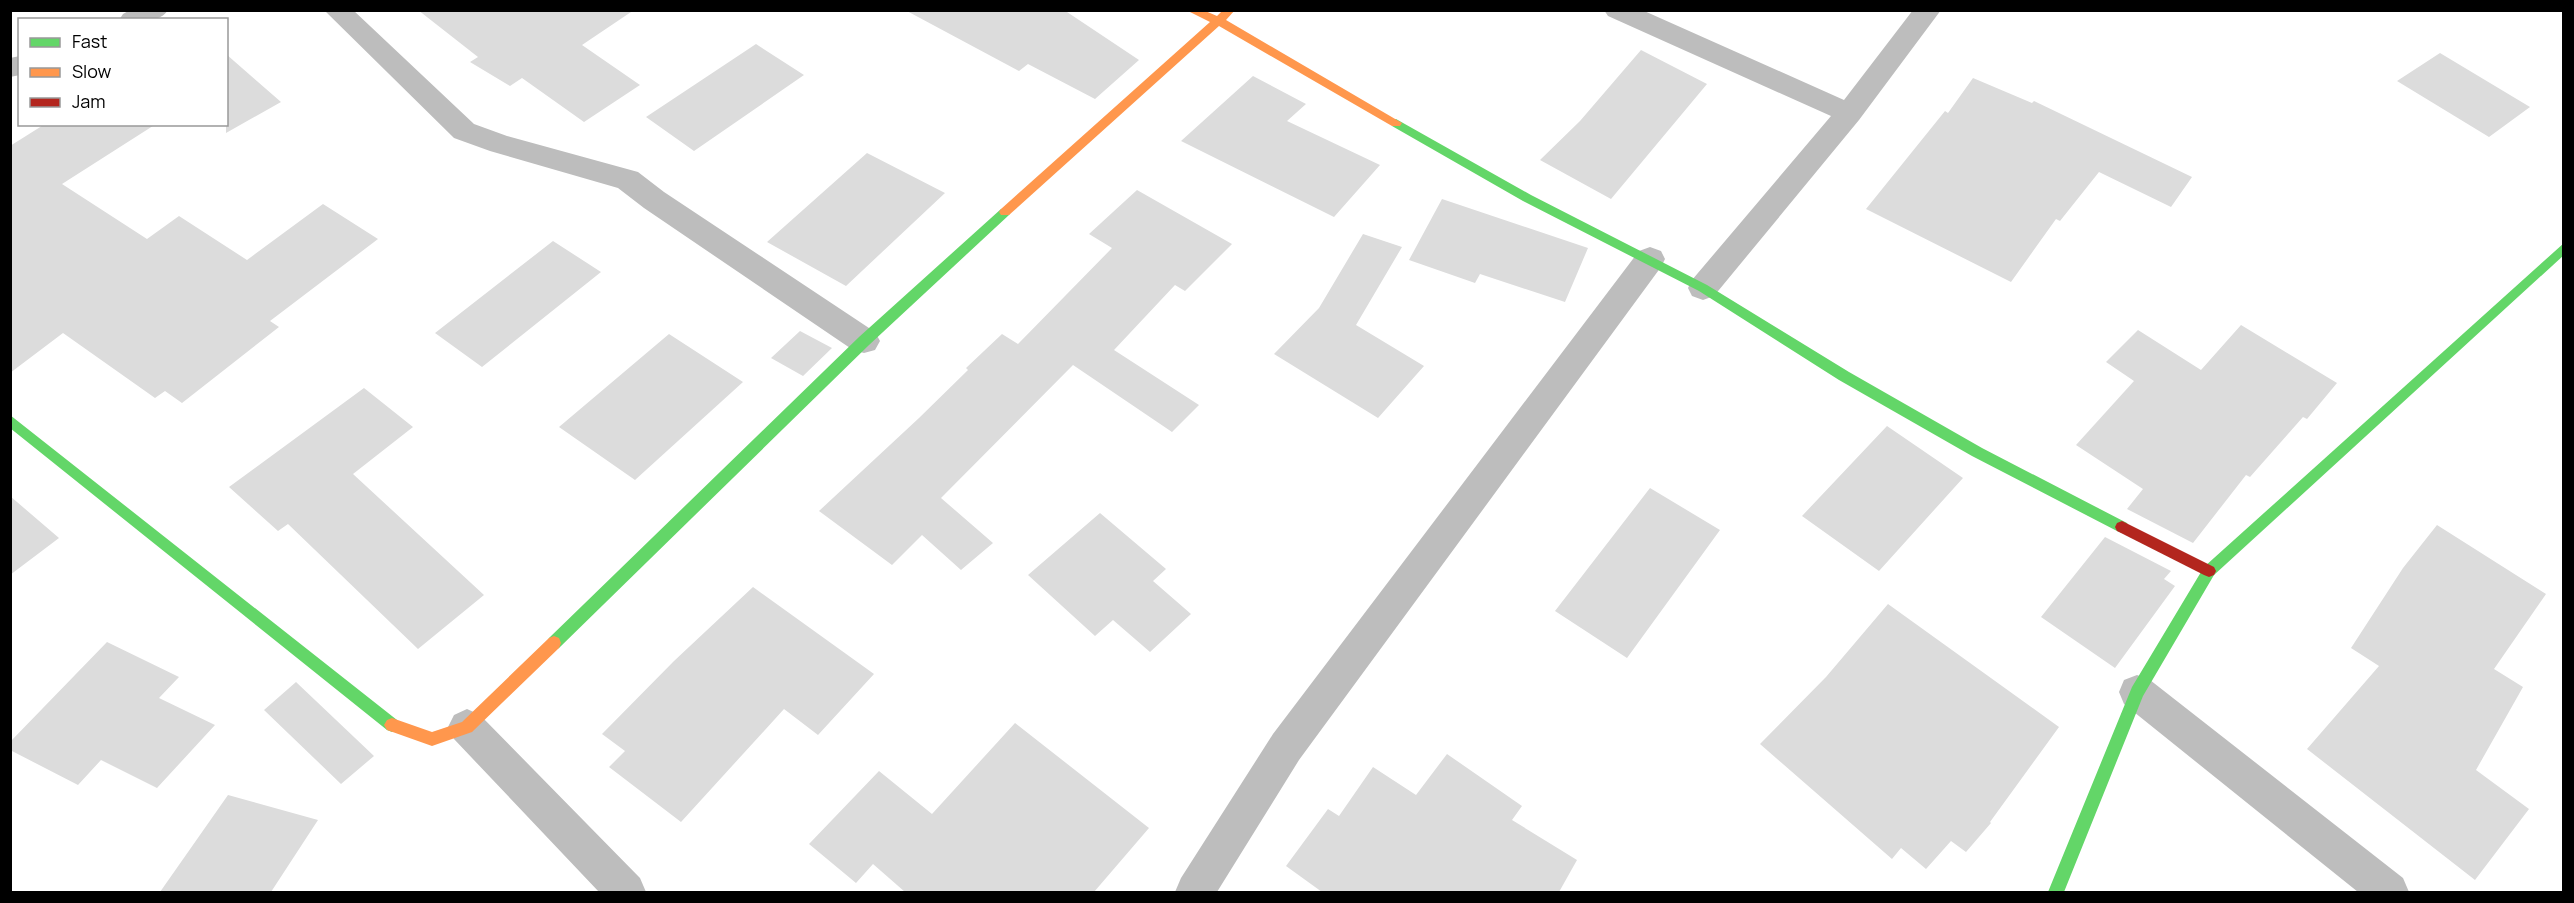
<svg xmlns="http://www.w3.org/2000/svg" width="2574" height="903" viewBox="0 0 2574 903" font-family="Manrope,sans-serif">
	<style>
		.building { fill: #dcdcdc }
		.lines { fill: none; stroke-linecap: round; stroke-linejoin: round }
		.street { fill: #bdbdbd; fill-rule: evenodd }
		.fast { fill: #63d668; fill-rule: evenodd }
		.slow { fill: #ff974d; fill-rule: evenodd }
		.jam { fill: #b3261e; fill-rule: evenodd }
	</style>
	<rect width="100%" height="100%" fill="#fff"/>
	<path class="building" d="M418 10H634L582 45 640 85 584 122 522 78 510 86 470 62 478 57Z
		M905 10H1064L1139 60 1095 99 1028 64 1019 71Z
		M756 44 804 75 694 151 646 117Z
		M1641 50 1707 84 1611 199 1540 160 1580 121Z
		M2440 53 2530 107 2489 137 2397 81Z
		M226 54 281 102 226 133Z
		M1253 76 1306 104 1287 121 1380 165 1334 217 1181 141Z
		M1973 78 2032 103 2034 101 2192 177 2171 207 2099 172 2060 221 2056 219 2011 282 1866 209 1945 111 1948 113Z
		M45 124H156L62 184 147 239 179 216 247 260 323 204 378 239 270 321 279 327 182 403 165 391 155 398 63 333 10 373V146Z
		M867 153 945 193 846 286 767 242Z
		M1137 190 1232 244 1185 291 1175 285 1114 350 1199 405 1172 432 1073 365 941 498 993 543 961 570 922 535 892 565 819 511 919 418 968 370 966 368 1002 334 1018 344 1112 248 1089 234Z
		M1442 199 1588 248 1565 302 1480 274 1475 283 1409 260Z
		M1363 234 1402 247 1356 325 1424 366 1378 418 1274 354 1319 308Z
		M553 241 601 272 482 367 435 333Z
		M2241 325 2337 383 2307 419 2303 417 2250 477 2246 475 2193 543 2127 509 2143 489 2076 445 2134 381 2106 362 2138 330 2201 370Z
		M800 331 832 348 803 376 771 358Z
		M669 334 743 382 635 480 559 427Z
		M364 388 413 427 353 474 484 595 418 649 288 524 278 531 229 487Z
		M1887 426 1963 478 1879 571 1802 516Z
		M1650 488 1720 530 1627 658 1555 611Z
		M10 496 59 538 10 575Z
		M1100 513 1166 569 1153 581 1191 614 1150 652 1113 620 1095 636 1028 575Z
		M2437 525 2546 594 2494 669 2523 687 2476 770 2529 809 2475 880 2307 749 2379 666 2351 648 2403 568Z
		M2105 537 2171 571 2164 579 2175 586 2115 668 2041 617Z
		M753 587 874 674 818 735 784 709 681 822 609 767 625 751 602 734 674 661Z
		M1888 604 2059 727 1990 822 1991 823 1966 852 1951 841 1926 869 1901 848 1892 859 1760 744 1826 677Z
		M107 642 179 677 159 698 215 725 157 788 101 760 78 785 10 750V742Z
		M296 682 374 756 341 784 264 710Z
		M1015 723 1149 828 1094 892H905L873 864 856 883 809 844 879 771 932 814Z
		M1447 754 1522 806 1512 820 1577 860 1559 892H1322L1286 866 1328 809 1339 816 1373 767 1416 795Z
		M228 795 318 820 271 892H160Z"/>
	<g class="lines">
		<path class="street" d="M130 10H168C159 25 134 20 119 20L123 14Z
			M324 10H353L474 124 507 136 638 172 664 192 875 332 880 341 875 350 864 353 853 350 644 208 618 188 490 151 454 138Z
			M1604 10H1642L1844 100 1913 10H1941L1859 120 1714 296 1703 300 1692 296 1688 288 1692 280 1831 116 1608 16Z
			M20 56V75L10 77V58Z
			M1650 247 1661 251 1665 259 1661 267 1299 760 1217 892H1175L1181 878 1273 734 1639 251Z
			M2137 675 2150 680 2403 878 2409 892H2358L2124 704 2119 692 2124 680Z
			M467 709 480 715 640 878 646 892H599L454 739 448 727 454 715Z"/>
		<path class="fast" d="M1396 119 1531 195 1707 285 1849 372 1982 448 2127 523 2129 527 2127 531 2122 533 2117 531 1972 456 1839 380 1699 291 1523 201 1392 126V120Z
			M1005 208 1009 209 1011 212 1009 215 869 345 559 648 554 650 549 648 547 643 549 638 859 337 1001 209Z
			M2564 243V255L2214 575 2143 696 2064 892H2048L2132 687 2204 567Z
			M10 415 397 720 400 725 397 730 392 732 387 730 10 428Z"/>
		<path class="slow" d="M1186 10H1203L1217 16 1223 10H1235L1226 20 1402 123 1400 126H1392L1219 26 1009 215H1001L999 212 1001 209 1210 22Z
			M554 636 559 638 561 643 559 648 472 732 432 746 387 730 384 725 387 720 392 718 432 732 462 722 549 638Z"/>
		<path class="jam" d="M2122 521 2214 567 2216 571 2214 575 2209 577 2204 575 2117 531 2115 527 2117 523Z"/>
	</g>
	<rect width="2574" height="903" fill="none" stroke="#000000" stroke-width="24"/>
	<rect x="18" y="18" width="210" height="108" fill="#ffffff" stroke="#999999" stroke-width="1.5"/>
	<rect x="30" y="38" width="30" height="9" fill="#63d668" stroke="#999999" stroke-width="1.5"/>
	<text x="72" y="48" font-size="18" fill="#000000">Fast</text>
	<rect x="30" y="68" width="30" height="9" fill="#ff974d" stroke="#999999" stroke-width="1.5"/>
	<text x="72" y="78" font-size="18" fill="#000000">Slow</text>
	<rect x="30" y="98" width="30" height="9" fill="#b3261e" stroke="#999999" stroke-width="1.5"/>
	<text x="72" y="108" font-size="18" fill="#000000">Jam</text>
</svg>
